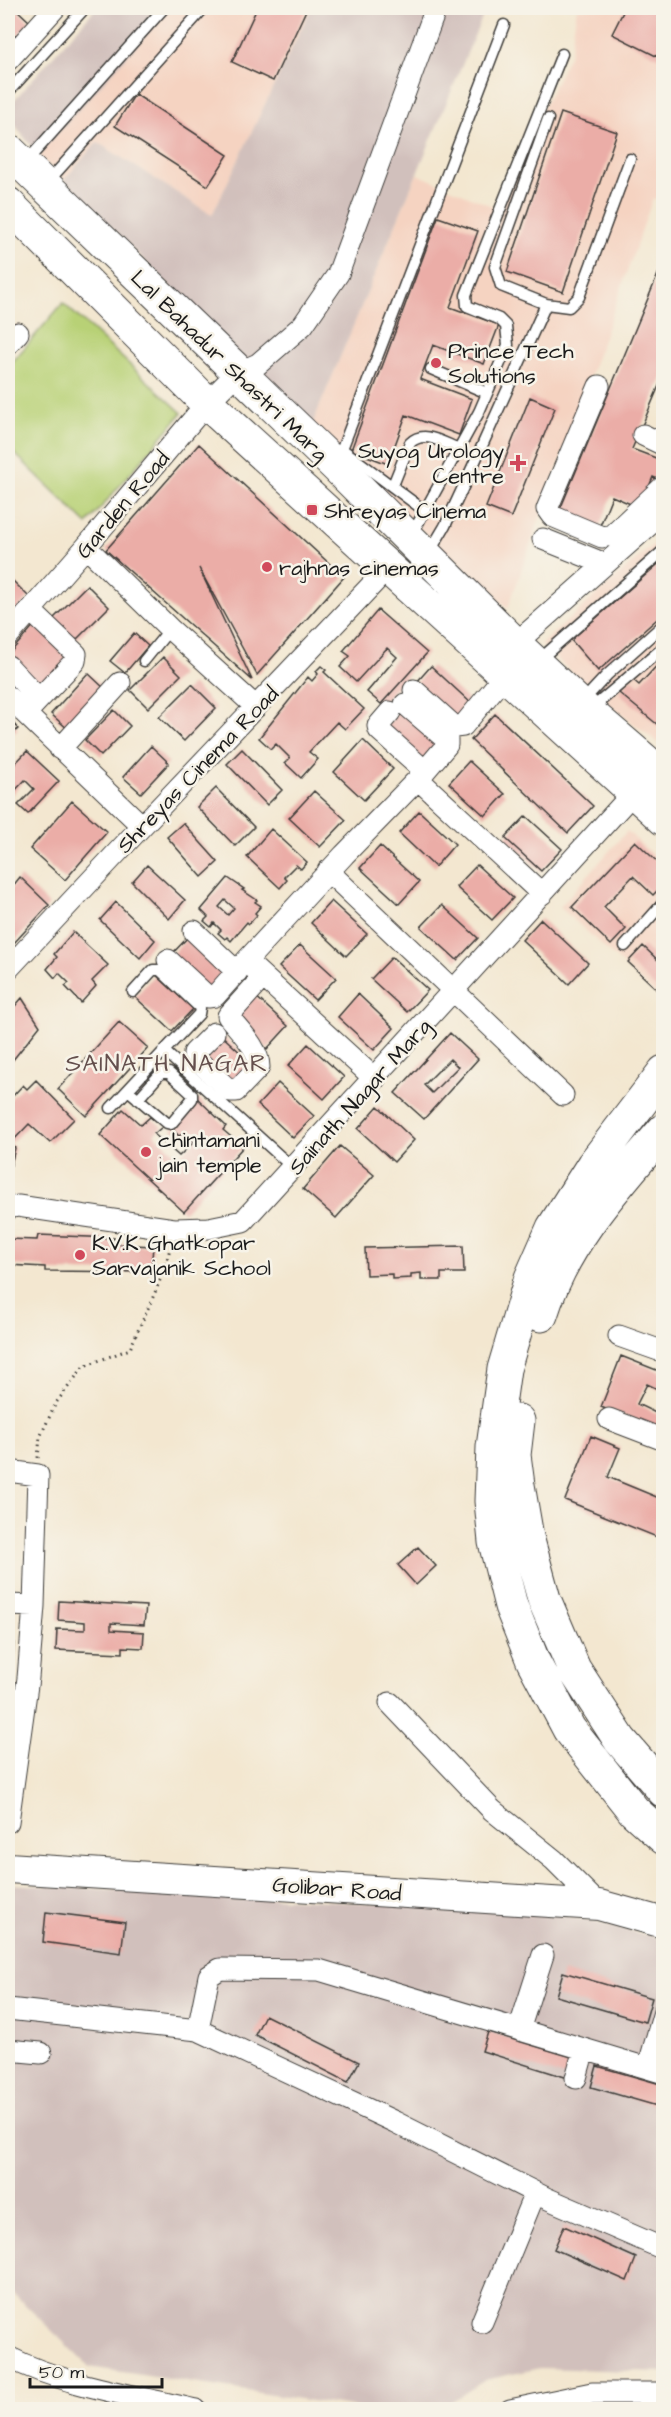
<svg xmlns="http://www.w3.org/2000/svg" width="671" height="2417" viewBox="0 0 671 2417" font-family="'Architects Daughter',sans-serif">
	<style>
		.built { fill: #f5d3c1 }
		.industrial { fill: #d1c0bc }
		.green { fill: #b8d176; stroke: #6a7649; stroke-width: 1.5 }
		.building { fill: #ebada7; fill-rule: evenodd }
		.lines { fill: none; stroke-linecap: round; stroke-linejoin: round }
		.lane-casing { stroke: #3c3a37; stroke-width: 13 }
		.street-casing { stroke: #3c3a37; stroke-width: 23 }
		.secondary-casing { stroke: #3c3a37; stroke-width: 32 }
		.primary-casing { stroke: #3c3a37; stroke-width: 35 }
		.path { stroke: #3c3a37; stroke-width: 3; stroke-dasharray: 1.5 4.5; stroke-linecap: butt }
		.lane { stroke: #fff; stroke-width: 10 }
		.street { stroke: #fff; stroke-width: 21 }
		.secondary { stroke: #fff; stroke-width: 30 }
		.primary { stroke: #fff; stroke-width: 33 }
		.poi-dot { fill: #d1495b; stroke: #f7f3e8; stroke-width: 2 }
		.labels { text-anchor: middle; stroke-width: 5; stroke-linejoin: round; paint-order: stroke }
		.poi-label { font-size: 22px; fill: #1c1c1c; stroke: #f7f3e8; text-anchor: start }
		.street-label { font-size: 22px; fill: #1c1c1c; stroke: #f7f3e8 }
		.neighbourhood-label { font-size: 24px; letter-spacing: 1.5px; fill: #644f4d; stroke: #f7f3e8 }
	</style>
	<rect width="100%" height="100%" fill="#f7f3e8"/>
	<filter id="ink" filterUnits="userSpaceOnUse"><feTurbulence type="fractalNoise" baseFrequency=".0167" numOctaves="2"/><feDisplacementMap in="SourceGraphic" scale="12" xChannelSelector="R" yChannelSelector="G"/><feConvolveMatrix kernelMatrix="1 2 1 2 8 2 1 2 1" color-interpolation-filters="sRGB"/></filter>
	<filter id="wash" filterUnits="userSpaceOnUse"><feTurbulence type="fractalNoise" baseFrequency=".008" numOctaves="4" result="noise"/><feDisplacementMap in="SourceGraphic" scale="24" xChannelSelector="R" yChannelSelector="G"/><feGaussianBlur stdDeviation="1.35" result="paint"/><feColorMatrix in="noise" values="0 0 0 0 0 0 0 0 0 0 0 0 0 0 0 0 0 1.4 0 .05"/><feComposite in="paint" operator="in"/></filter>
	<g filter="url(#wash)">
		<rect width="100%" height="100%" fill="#f3e7d0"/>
		<path class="built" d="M171 8H311L212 215 97 142 64 180 38 155Z
			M577 8H663V201L653 198 508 608 429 538 311 427 417 174 494 207 570 54Z
			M663 536V746L598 697 541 644Z
			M627 831 663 864V1001L560 907Z"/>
		<path class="industrial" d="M96 8H171L38 155 8 116V107Z
			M311 8H486L311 427 64 180 97 142 212 215Z
			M8 1884 558 1913 663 1939V2372L540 2368 485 2380 440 2409 371 2410 89 2367 8 2288Z"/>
		<path class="green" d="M63 303 182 413 87 524 8 447V367Z"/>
		<g id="blocks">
			<path class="building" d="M8 8H15L30 22 8 45Z
				M257 8H307L273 81 232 62Z
				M625 8H664V60L612 34Z
				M135 94 228 155 208 186 115 126Z
				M561 113 617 132 563 292 507 272Z
				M438 217 478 231 450 307 499 325 484 364 433 345 420 379 472 399 459 435 406 415 388 464 351 450Z
				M664 260V374L632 449 664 461V471L660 480 653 477 640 508 612 496 599 528 559 512Z
				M530 397 555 408 511 517 486 507Z
				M199 444 344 577 257 675 199 568 252 680 106 550Z
				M664 559V613L598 671 571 640Z
				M8 576 29 597 8 620Z
				M87 585 109 607 74 642 52 620Z
				M378 610 427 653 381 704 367 692 397 657 387 648 356 682 340 667 350 656 343 651Z
				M36 623 72 657 36 690 8 660V655Z
				M134 633 148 646 125 673 110 661Z
				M163 657 181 675 148 708 130 690Z
				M664 658V730L619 693 631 678 639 685Z
				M321 666 326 670 324 672 364 709 345 729 337 722 309 752 318 759 301 778 285 763 290 758 276 744 271 749 259 738 308 677 312 681 318 674 316 671Z
				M431 666 472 704 457 720 416 683Z
				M88 673 106 690 69 730 51 714Z
				M192 684 216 708 184 741 159 717Z
				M402 707 442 742 424 763 384 728Z
				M114 710 130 726 101 756 85 740Z
				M495 714 593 806 568 833 471 740Z
				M8 717 18 729 8 738Z
				M363 740 393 769 364 800 334 772Z
				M151 746 169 763 141 793 123 777Z
				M242 749 282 790 267 805 227 764Z
				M27 751 59 781 28 814 18 805 34 789 25 780 8 798V771Z
				M469 761 505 794 485 816 449 783Z
				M216 788 254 827 235 846 197 807Z
				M314 791 346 820 320 847 289 818Z
				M72 801 107 832 65 880 30 849Z
				M419 811 455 844 435 867 399 833Z
				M526 816 562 849 541 871 505 838Z
				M183 823 218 862 202 877 167 837Z
				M271 829 307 862 301 869 296 865 284 877 287 880 280 888 247 857Z
				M635 841 664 868V884L653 895 633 876 604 907 626 929 611 945 572 907Z
				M380 846 419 882 399 904 360 868Z
				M147 865 185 900 169 919 132 882Z
				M477 865 513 898 492 920 456 887Z
				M20 877 49 905 14 943 8 937V892Z
				M228 878 244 889 242 890 257 900 255 902 261 906 255 913 257 915 249 924 247 922 231 941 227 937 225 939 218 933 221 930 214 923 211 927 204 921 208 917 201 910ZM225 900 234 908 228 915 219 907Z
				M331 901 367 934 346 956 311 923Z
				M116 902 155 940 140 958 100 920Z
				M442 905 478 938 457 960 421 927Z
				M541 919 588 963 569 984 522 940Z
				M73 932 108 965 92 981 96 986 81 1003 65 986 69 983 59 973 55 978 47 969 57 957 54 954Z
				M191 934 233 972 212 995 170 956Z
				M300 945 336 978 315 1000 279 967Z
				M643 946 662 964 664 962V996L628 962Z
				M392 957 428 990 407 1012 371 979Z
				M155 974 193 1009 172 1031 135 997Z
				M252 993 288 1026 267 1049 231 1015Z
				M358 994 394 1028 374 1050 338 1017Z
				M22 998 40 1026 8 1066V1014Z
				M119 1022 148 1048 86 1116 58 1089Z
				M219 1033 255 1066 234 1088 198 1055Z
				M450 1033 478 1059 424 1119 395 1093ZM450 1059 458 1067 432 1093 424 1085Z
				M308 1044 344 1077 324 1099 288 1066Z
				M36 1080 74 1119 50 1143 29 1124 10 1144 15 1148 11 1165 8 1164V1101L23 1085 27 1089Z
				M278 1083 314 1116 293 1138 258 1105Z
				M198 1099 226 1126 223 1130 243 1147 184 1212 100 1135 123 1109 141 1125 150 1117 162 1127 154 1134 179 1156 194 1142 183 1133 179 1136 172 1129Z
				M378 1106 414 1140 394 1162 358 1129Z
				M340 1146 374 1175 336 1218 303 1189Z
				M38 1235 114 1238 113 1244 153 1246 151 1272 45 1271V1267L8 1265V1239L37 1240Z
				M463 1246 464 1273H441V1280H421V1273L411 1274V1278L392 1279V1274L366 1275 365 1248Z
				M621 1356 664 1373V1392L647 1384 637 1404 664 1417V1432L601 1407Z
				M591 1436 620 1448 608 1477 664 1500V1540L565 1500Z
				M418 1547 436 1566 416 1585 398 1565Z
				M59 1601 146 1606 144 1625 111 1623V1630L144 1632 143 1648 123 1647V1653L56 1650 57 1629 85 1630V1622L58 1620Z
				M8 1627H14L13 1666H8Z
				M46 1912 125 1922 121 1953 43 1942Z
				M563 1972 652 1998 645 2022 556 1996Z
				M265 2015 359 2062 348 2082 255 2035Z
				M488 2032 575 2058 568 2078 482 2051Z
				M597 2066 664 2085V2108L591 2087Z
				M564 2226 636 2258 627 2281 554 2249Z"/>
		</g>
	</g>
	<g filter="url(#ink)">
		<use href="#blocks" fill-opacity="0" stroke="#3c3a37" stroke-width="1.5"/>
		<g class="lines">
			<defs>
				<path id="lane" d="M8 92 85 8
					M26 162 164 8
					M46 184 204 8
					M546 304 569 307 579 297 630 159
					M431 369 487 393
					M342 449 425 511
					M337 462 504 25
					M393 485 410 443C424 429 443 443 459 449
					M411 536 479 412 508 345 506 326 499 319 467 306 466 295 562 54
					M429 553 445 526 472 468 546 304 501 286 495 267 548 119
					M144 661 170 629
					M538 661 664 550
					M581 703 607 675 664 624
					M591 709 664 647
					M625 946 664 902
					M133 992 153 970H160L200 1008 199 1014 164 1051
					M128 1090 167 1123 171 1124 192 1099V1094L169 1073H161L138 1099
					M111 1108 164 1051 293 1168"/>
				<path id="street" d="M8 60 55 8
					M8 344 18 333
					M599 386 547 509 552 516 602 537 612 535 664 486
					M643 435 664 445
					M543 539 605 564
					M86 547 170 629 256 707
					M8 636 86 547 207 403 237 373 258 364 303 325 338 274 436 8
					M515 644 664 512
					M8 666 39 699
					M414 690 455 727 463 726 505 675
					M8 697 142 826
					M405 704 447 740V745L418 779
					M390 712 378 726 379 730 425 771
					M26 713 75 661 76 654 30 610
					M60 749 120 683
					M328 871 563 1095
					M194 931 237 972
					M168 960 208 997 215 996 246 961
					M8 969 142 826 387 569
					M214 1033 194 1053V1057L230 1091H236L259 1067C259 1048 239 1030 228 1016L263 977
					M375 1079 246 961 344 855 418 779 542 894
					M8 1208 18 1206 174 1229 209 1228 243 1221 633 793
					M619 1336 664 1352
					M609 1419 664 1440
					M8 1471 38 1475 34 1606 28 1678 8 1822
					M8 1605 34 1606
					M390 1703 492 1810 554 1860 599 1905
					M8 2009 198 2030 209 1976 220 1969 319 1970 664 2073
					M198 2030 395 2122 546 2198 664 2249
					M519 2030 543 1955
					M8 2050 41 2053
					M648 2068 664 2012
					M576 2078 584 2049
					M482 2322 535 2193
					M8 2357C66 2386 133 2395 196 2410
					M510 2410 592 2393H664"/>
				<path id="secondary" d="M8 1868 599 1905 664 1923"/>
				<path id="primary" d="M8 150 336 466 515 644 580 705 664 777
					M8 204 207 403 664 819
					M664 1072 593 1165 553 1228 531 1278 504 1369 493 1447 491 1501 495 1542 511 1606 533 1661 569 1729 634 1811 664 1838
					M541 1315C563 1243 616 1186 664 1130
					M518 1421 514 1455 518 1485 527 1537 544 1599 574 1669 620 1740 664 1791"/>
			</defs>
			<use href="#lane" class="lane-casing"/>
			<use href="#street" class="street-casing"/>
			<use href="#secondary" class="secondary-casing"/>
			<use href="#primary" class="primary-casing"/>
			<path class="path" d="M38 1458 40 1437 56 1403 84 1366 130 1349C144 1315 162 1283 170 1248"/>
			<use href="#lane" class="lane"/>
			<use href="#street" class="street"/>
			<use href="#secondary" class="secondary"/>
			<use href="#primary" class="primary"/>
		</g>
	</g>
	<g class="poi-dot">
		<circle cx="436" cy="363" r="6"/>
		<path d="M515 454h6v6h6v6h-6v6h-6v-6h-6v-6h6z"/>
		<rect x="306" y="504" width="12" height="12" rx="3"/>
		<circle cx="267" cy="567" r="6"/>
		<circle cx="146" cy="1152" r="6"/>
		<circle cx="80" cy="1255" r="6"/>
	</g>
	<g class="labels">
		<g class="poi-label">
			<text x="448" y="358">Prince Tech<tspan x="448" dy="25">Solutions</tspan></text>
			<text x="504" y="458" text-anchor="end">Suyog Urology<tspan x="504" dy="25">Centre</tspan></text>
			<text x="324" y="518">Shreyas Cinema</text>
			<text x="279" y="575">rajhnas cinemas</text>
			<text x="158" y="1147">chintamani<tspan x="158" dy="25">jain temple</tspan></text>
			<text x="92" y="1250">K.V.K Ghatkopar<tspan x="92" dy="25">Sarvajanik School</tspan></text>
		</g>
		<g class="street-label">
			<text transform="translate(230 365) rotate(44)" y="8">Lal Bahadur Shastri Marg</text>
			<text transform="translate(122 504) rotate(-50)" y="8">Garden Road</text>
			<text transform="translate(197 769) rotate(-46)" y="8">Shreyas Cinema Road</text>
			<text transform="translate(359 1096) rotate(-48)" y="8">Sainath Nagar Marg</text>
			<text transform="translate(337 1888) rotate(4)" y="8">Golibar Road</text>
		</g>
		<g class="neighbourhood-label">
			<text x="167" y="1071">SAINATH NAGAR</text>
		</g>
	</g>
	<rect width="671" height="2417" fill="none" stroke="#f7f3e8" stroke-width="30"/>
	<path d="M30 2378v9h132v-9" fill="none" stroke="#1c1c1c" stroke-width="3"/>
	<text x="39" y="2378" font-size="18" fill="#1c1c1c" stroke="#f7f3e8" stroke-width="4.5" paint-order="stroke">50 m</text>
</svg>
